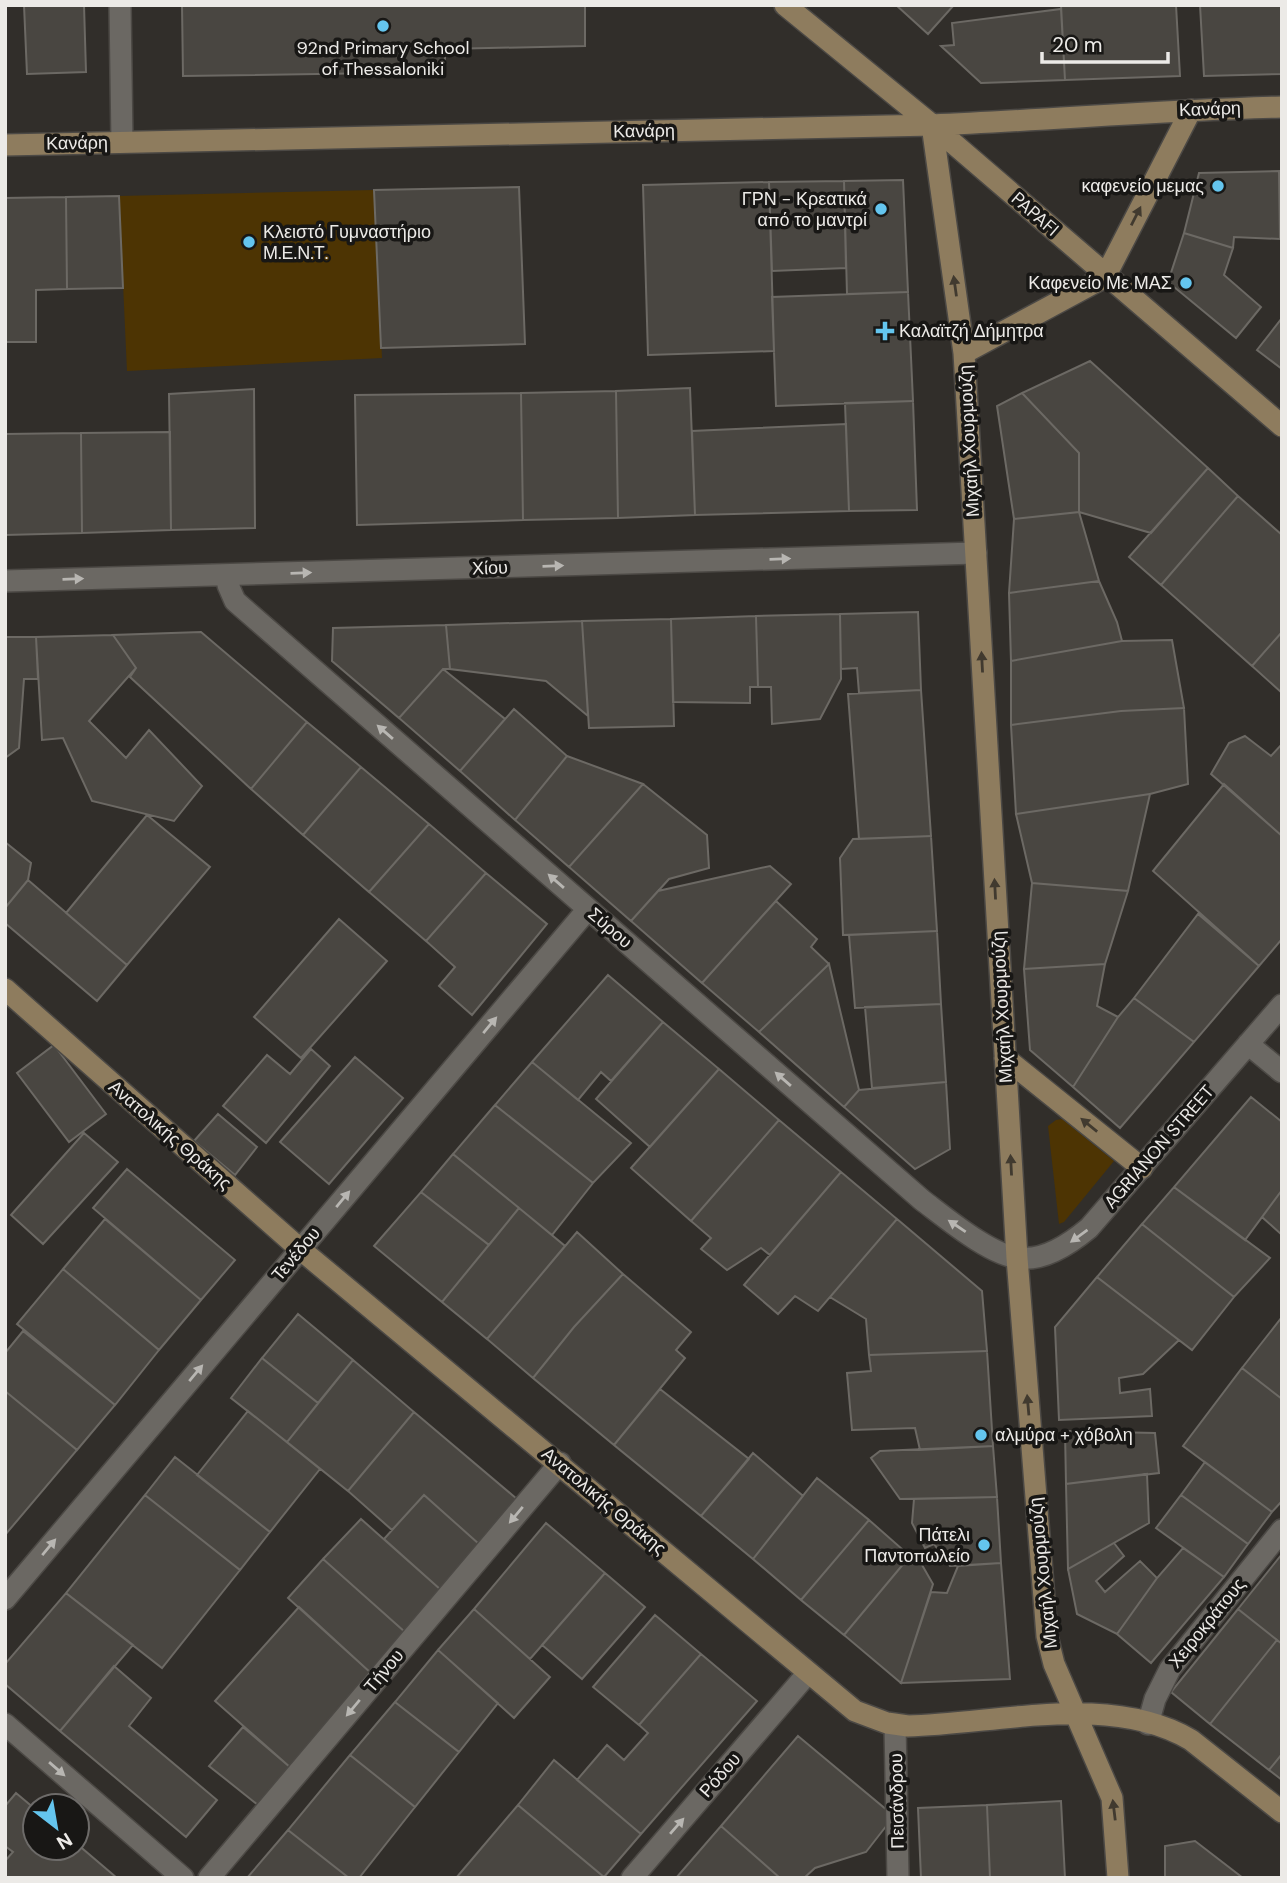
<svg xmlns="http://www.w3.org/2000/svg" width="1287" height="1883" viewBox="0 0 1287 1883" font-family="'DM Sans',sans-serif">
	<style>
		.green { fill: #4d3403 }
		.building { fill: #494641; stroke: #6c6964; stroke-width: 2 }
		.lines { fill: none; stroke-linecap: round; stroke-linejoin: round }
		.street-casing { stroke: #4c4945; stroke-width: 24 }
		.secondary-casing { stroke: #4c4945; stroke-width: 24 }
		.street { stroke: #6b6863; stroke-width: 21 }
		.secondary { stroke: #8e7c5e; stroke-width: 21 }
		.oneway { fill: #413a2f }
		.oneway2 { fill: #b8b6b2 }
		.poi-dot { fill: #64c5ee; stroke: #181715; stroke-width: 2.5 }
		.labels { text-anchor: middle; stroke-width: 7; stroke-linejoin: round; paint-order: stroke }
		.poi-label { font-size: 18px; fill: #eceae7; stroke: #181715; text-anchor: end }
		.street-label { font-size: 18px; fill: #eceae7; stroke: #181715 }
	</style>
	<rect width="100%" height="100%" fill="#312e2a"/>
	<path class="green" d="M374 190 382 358 127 371 119 196Z
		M1062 1119 1114 1161 1064 1222 1059 1224 1048 1126 1056 1120Z"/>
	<path class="building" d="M24 5H84L86 72 27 74Z
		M182 5H585V46L445 49V72L183 76Z
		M896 5H954L928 34Z
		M1061 5H1176L1180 76 1065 80Z
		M1200 5H1282V74L1204 76Z
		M1061 9 1065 80 981 83 941 46 954 45 952 23Z
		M1279 171 1280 239 1234 237 1233 248 1184 233 1199 173Z
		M903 180 908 292 847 294 844 181Z
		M844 181 846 268 772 271 769 182Z
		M769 182 774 351 648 355 643 185Z
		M519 187 525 344 381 348 374 190Z
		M119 196 123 288 67 289 66 197Z
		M66 197 67 289 36 290V342H5V198Z
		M1184 233 1233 248 1224 275 1261 307 1236 338 1168 282Z
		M908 292 913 401 776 406 772 297Z
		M1282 318V369L1257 350Z
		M1090 361 1208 468 1151 533 1079 512V453L1022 393Z
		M690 388 695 515 618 518 616 391Z
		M254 389 255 528 171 530 169 394Z
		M616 391 618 518 523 520 521 393Z
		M521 393 523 520 357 525 355 395Z
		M1022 393 1079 453V512L1014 519 997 406Z
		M913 401 917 510 849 511 845 403Z
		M846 424 849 511 695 515 692 431Z
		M170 432 171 530 82 533 81 433Z
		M81 433 82 533 5 535V434Z
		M1208 468 1238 496 1161 585 1129 557Z
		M1238 496 1282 535V632L1252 666 1161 585Z
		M1079 512 1099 581 1009 593 1014 519Z
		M1099 581 1117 622 1122 641 1011 661 1009 593Z
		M918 612 921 690 859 693 857 668 841 669 840 614Z
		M840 614 841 679 820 719 772 724 771 687H758L756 616Z
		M756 616 758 687H750V703L673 702 671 619Z
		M671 619 674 726 589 728 582 621Z
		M582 621 588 716 546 681 450 669 446 625Z
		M446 625 450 669H443L399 718 332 661 333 628Z
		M201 632 307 722 251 789 130 677 136 668 113 635Z
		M1282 632V693L1252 666Z
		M113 635 136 668 89 721 126 758 149 730 202 786 174 821 92 801 63 738 42 740 36 637Z
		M5 637H36L38 679H24L19 748 5 758Z
		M1172 640 1184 708 1121 711 1011 725V661L1122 641Z
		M443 669 505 719 460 771 399 718Z
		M921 690 931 836 859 839 848 694Z
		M1184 708 1188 784 1150 794 1016 814 1011 725 1121 711Z
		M514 709 567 756 515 820 460 771Z
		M307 722 361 767 303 835 251 789Z
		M1245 736 1271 756 1282 744V836L1211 774 1229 743Z
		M567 756 643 784 569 867 515 820Z
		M361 767 429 824 369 892 303 835Z
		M643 784 707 835 709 868 669 879 631 921 569 867Z
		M1224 784 1282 836V939L1259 966 1153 871Z
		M1150 794 1128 891 1032 883 1016 814Z
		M147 815 210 867 127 965 66 913Z
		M429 824 486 873 426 941 369 892Z
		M931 836 937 931 843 935 840 858 853 839Z
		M5 842 31 863 28 880 5 908Z
		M770 866 791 884 702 983 631 921 658 891Z
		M486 873 547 924 472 1015 439 986 455 967 426 941Z
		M28 880 127 965 97 1001 5 923V908Z
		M1032 883 1128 891 1105 964 1024 969Z
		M776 901 817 939 811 947 829 964 759 1032 702 983Z
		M1198 914 1259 966 1194 1042 1134 998Z
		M339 919 387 961 301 1058 254 1017Z
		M937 931 941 1004 855 1008 849 935Z
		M829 964 859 1090 844 1107 759 1032Z
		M1105 964 1097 1006 1118 1017 1073 1087 1030 1050 1024 969Z
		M608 975 663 1022 611 1081 601 1072 578 1100 532 1062Z
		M1134 998 1194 1042 1120 1128 1073 1087 1118 1017Z
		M941 1004 946 1082 872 1088 865 1007Z
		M663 1022 719 1069 650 1147 596 1099Z
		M54 1045 106 1114 69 1142 17 1073Z
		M311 1049 330 1066 266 1143 223 1106 267 1055 290 1074Z
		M355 1057 403 1098 329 1184 280 1142Z
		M532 1062 631 1143 593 1183 495 1105Z
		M719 1069 779 1120 691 1221 631 1168Z
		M946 1082 950 1149 915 1169 844 1107 859 1090Z
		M1251 1097 1282 1122V1190L1245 1240 1174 1187Z
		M495 1105 593 1183 552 1235 453 1154Z
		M218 1114 257 1147 235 1175 194 1141Z
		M779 1120 841 1172 770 1255 761 1248 727 1270 701 1249 711 1238 691 1221Z
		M84 1133 118 1162 43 1244 11 1215Z
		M453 1154 519 1208 489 1245 421 1192Z
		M127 1169 235 1260 201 1300 93 1208Z
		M841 1172 897 1219 818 1311 795 1296 778 1314 744 1285Z
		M1174 1187 1270 1258 1234 1297 1142 1224Z
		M1282 1190V1235L1262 1217Z
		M421 1192 489 1245 442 1302 374 1246Z
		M519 1208 565 1246 487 1339 442 1302Z
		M105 1219 201 1300 159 1350 63 1269Z
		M897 1219 982 1291 987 1351 869 1355 866 1319 830 1297Z
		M1142 1224 1234 1297 1192 1350 1097 1277Z
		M577 1232 623 1274 574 1327 533 1378 487 1339Z
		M63 1269 159 1350 115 1405 17 1324Z
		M623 1274 691 1332 676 1350 685 1358 614 1445 533 1378 574 1327Z
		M1097 1277 1179 1340 1143 1374 1119 1378 1120 1393 1150 1389 1152 1416 1059 1420 1055 1327Z
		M298 1314 353 1360 318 1403 262 1358Z
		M1282 1317V1399L1242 1368Z
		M23 1331 115 1405 77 1450 5 1391V1353Z
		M987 1351 993 1446 920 1450 915 1428 852 1430 847 1373 871 1371 869 1355Z
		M262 1358 318 1403 287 1442 231 1398Z
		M353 1360 414 1412 348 1491 287 1442Z
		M1242 1368 1282 1399V1501L1272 1512 1183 1446Z
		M660 1389 749 1459 701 1516 614 1445Z
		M5 1391 77 1450 5 1535Z
		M248 1411 320 1469 270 1532 197 1475Z
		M414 1412 517 1499 479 1544 424 1495 392 1530 348 1491Z
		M1065 1431 1155 1433 1159 1473 1066 1484Z
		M993 1446 997 1497 900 1499 871 1458 880 1451Z
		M753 1453 803 1496 753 1559 701 1516Z
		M175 1457 270 1532 240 1570 145 1495Z
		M1205 1462 1272 1512 1248 1544 1181 1495Z
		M1147 1474 1149 1523 1068 1569 1066 1484Z
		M817 1478 869 1520 801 1600 753 1559Z
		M145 1495 240 1570 162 1668 66 1593Z
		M424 1495 479 1544 441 1590 384 1539Z
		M1181 1495 1248 1544 1224 1577 1156 1528Z
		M997 1497 1001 1563 950 1566 934 1544 925 1548 912 1523 914 1499Z
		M361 1519 441 1590 405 1632 323 1559Z
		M869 1520 910 1556 844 1635 801 1600Z
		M546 1523 605 1573 530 1659 474 1609Z
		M1114 1543 1124 1556 1096 1581 1105 1592 1140 1561 1157 1578 1117 1634 1077 1614 1068 1569Z
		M1183 1548 1224 1577 1151 1663 1117 1634 1157 1578Z
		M1282 1554V1644L1238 1609Z
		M910 1556 922 1565 933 1584 901 1683 844 1635Z
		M323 1559 405 1632 371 1673 288 1598Z
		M1001 1563 1010 1679 901 1683 931 1592 947 1593 958 1566Z
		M605 1573 645 1607 582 1679 542 1645Z
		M66 1593 133 1645 60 1731 5 1684V1664Z
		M299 1607 371 1673 291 1768 215 1701Z
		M474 1609 550 1677 514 1718 438 1650Z
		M1238 1609 1277 1640 1210 1724 1171 1692Z
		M655 1615 701 1654 639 1725 593 1687Z
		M1277 1640 1282 1644V1754L1269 1770 1210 1724Z
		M438 1650 498 1703 459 1752 395 1702Z
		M701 1654 757 1701 641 1834 577 1780 607 1745 624 1760 648 1733 639 1725Z
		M114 1666 151 1698 129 1726 217 1800 186 1837 60 1731Z
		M395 1702 459 1752 415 1807 350 1755Z
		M243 1727 291 1768 258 1805 209 1766Z
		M798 1736 894 1816 866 1852 815 1868 804 1878H780L721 1826Z
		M1282 1754V1780L1269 1770Z
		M350 1755 415 1807 359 1878H349L288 1830Z
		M554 1760 641 1834 604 1877 518 1805Z
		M16 1793 35 1809V1848H77V1844L117 1878H8L5 1875V1861L13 1852 5 1846V1806Z
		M1061 1801 1065 1878H990L987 1805Z
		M518 1805 604 1877 603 1878H456Z
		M987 1805 990 1878H921L918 1808Z
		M721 1826 780 1878H676Z
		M288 1830 349 1878H247Z
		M1195 1841 1243 1878H1165V1846Z"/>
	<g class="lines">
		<defs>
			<path id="street" d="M120 5 122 142
				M228 575V585L235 601 922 1200C946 1218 991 1256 1020 1258 1045 1261 1071 1243 1089 1228L1282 1005
				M5 581 976 553
				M1248 1044 1282 1072
				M5 1599 588 909
				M5 1724 183 1878
				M1148 1724 1155 1699 1170 1669 1282 1530
				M895 1725 898 1878
				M209 1878 560 1463
				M632 1878 808 1673"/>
			<path id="secondary" d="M785 5 932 125 1282 426
				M932 125 964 353 1017 1258 1047 1636 1054 1664 1112 1798 1118 1878
				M5 145 932 125C1049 120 1165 110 1282 107
				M964 353 1105 277 1191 110
				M5 989 300 1249 855 1711 887 1723 908 1726C997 1724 1110 1692 1191 1740L1282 1812
				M1005 1058 1142 1168"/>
		</defs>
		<use href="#street" class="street-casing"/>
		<use href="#secondary" class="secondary-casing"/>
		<use href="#street" class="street"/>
		<use href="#secondary" class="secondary"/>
	</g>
	<defs><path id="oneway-solid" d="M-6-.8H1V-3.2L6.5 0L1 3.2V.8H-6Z" transform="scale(1.75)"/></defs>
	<g class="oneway">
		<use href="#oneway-solid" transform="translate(1136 216) rotate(-63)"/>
		<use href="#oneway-solid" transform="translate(955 286) rotate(-98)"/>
		<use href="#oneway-solid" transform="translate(982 662) rotate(-93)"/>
		<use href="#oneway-solid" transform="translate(995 889) rotate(-93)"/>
		<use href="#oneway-solid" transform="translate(1089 1125) rotate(-141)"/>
		<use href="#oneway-solid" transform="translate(1011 1165) rotate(-93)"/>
		<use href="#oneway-solid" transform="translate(1028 1405) rotate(-95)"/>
		<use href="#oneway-solid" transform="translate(1114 1810) rotate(-97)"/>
	</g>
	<g class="oneway2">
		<use href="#oneway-solid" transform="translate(780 559) rotate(-2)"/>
		<use href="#oneway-solid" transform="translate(553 566) rotate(-2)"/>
		<use href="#oneway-solid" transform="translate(301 573) rotate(-2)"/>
		<use href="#oneway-solid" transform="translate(73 579) rotate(-2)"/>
		<use href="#oneway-solid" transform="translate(385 732) rotate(-139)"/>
		<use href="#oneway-solid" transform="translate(556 881) rotate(-139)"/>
		<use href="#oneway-solid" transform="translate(490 1025) rotate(-50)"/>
		<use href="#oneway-solid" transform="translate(783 1079) rotate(-139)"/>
		<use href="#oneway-solid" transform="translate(343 1199) rotate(-50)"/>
		<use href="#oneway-solid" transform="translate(957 1226) rotate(-146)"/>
		<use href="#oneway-solid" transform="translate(1079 1236) rotate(144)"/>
		<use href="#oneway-solid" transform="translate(196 1373) rotate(-50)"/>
		<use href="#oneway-solid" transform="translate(516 1515) rotate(130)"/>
		<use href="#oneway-solid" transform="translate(49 1547) rotate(-50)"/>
		<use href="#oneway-solid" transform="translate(353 1708) rotate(130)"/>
		<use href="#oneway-solid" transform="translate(57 1769) rotate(41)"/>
		<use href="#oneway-solid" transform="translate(677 1826) rotate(-49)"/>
	</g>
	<g class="poi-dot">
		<circle cx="383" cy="26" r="7"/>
		<circle cx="1218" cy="186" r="7"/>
		<circle cx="881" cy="209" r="7"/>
		<circle cx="249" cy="242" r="7"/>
		<circle cx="1186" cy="283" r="7"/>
		<path d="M881.5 320.5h7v7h7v7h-7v7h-7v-7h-7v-7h7z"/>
		<circle cx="981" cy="1435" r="7"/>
		<circle cx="984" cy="1545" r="7"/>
	</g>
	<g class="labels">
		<g class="poi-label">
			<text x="383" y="54" text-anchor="middle">92nd Primary School<tspan x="383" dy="21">of Thessaloniki</tspan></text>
			<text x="1204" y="192">καφενείο μεμας</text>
			<text x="867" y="205">ΓΡΝ - Κρεατικά<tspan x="867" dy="21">από το μαντρί</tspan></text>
			<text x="263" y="238" text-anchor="start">Κλειστό Γυμναστήριο<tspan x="263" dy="21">Μ.Ε.Ν.Τ.</tspan></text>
			<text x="1172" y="289">Καφενείο Με ΜΑΣ</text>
			<text x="899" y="337" text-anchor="start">Καλαϊτζή Δήμητρα</text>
			<text x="995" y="1441" text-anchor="start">αλμύρα + χόβολη</text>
			<text x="970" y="1541">Πάτελι<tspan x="970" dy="21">Παντοπωλείο</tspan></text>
		</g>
		<g class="street-label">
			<text transform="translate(1210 109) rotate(-2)" y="6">Κανάρη</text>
			<text transform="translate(644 131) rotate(-1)" y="6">Κανάρη</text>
			<text transform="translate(77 143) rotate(-1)" y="6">Κανάρη</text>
			<text transform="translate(1035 214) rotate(41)" y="6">PAPAFI</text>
			<text transform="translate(969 441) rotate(-93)" y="6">Μιχαήλ Χουρμούζη</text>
			<text transform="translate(490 568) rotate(-2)" y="6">Χίου</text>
			<text transform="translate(610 928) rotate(41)" y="6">Σύρου</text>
			<text transform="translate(1002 1007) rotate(-93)" y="6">Μιχαήλ Χουρμούζη</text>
			<text transform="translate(170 1135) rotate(41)" y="6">Ανατολικής Θράκης</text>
			<text transform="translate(1159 1147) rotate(-49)" y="6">AGRIANON STREET</text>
			<text transform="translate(296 1254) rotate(-50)" y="6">Τενέδου</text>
			<text transform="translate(604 1501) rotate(40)" y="6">Ανατολικής Θράκης</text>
			<text transform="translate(1043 1573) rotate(-96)" y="6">Μιχαήλ Χουρμούζη</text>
			<text transform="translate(1207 1623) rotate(-51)" y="6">Χειροκράτους</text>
			<text transform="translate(384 1671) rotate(-50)" y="6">Τήνου</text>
			<text transform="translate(720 1775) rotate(-49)" y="6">Ρόδου</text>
			<text transform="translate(897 1801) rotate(-91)" y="6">Πεισάνδρου</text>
		</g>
	</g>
	<rect width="1287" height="1883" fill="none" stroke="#eceae7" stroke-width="14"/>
	<g transform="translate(56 1827) rotate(149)"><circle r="33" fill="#181715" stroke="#6d6b69" stroke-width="2"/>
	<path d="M0-5L12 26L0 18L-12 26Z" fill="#64c5ee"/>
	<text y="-10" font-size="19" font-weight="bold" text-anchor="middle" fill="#eceae7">N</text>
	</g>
	<path d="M1042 52v10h126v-10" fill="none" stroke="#eceae7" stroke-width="3.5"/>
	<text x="1052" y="52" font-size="21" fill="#eceae7" stroke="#181715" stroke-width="5" paint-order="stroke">20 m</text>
</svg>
